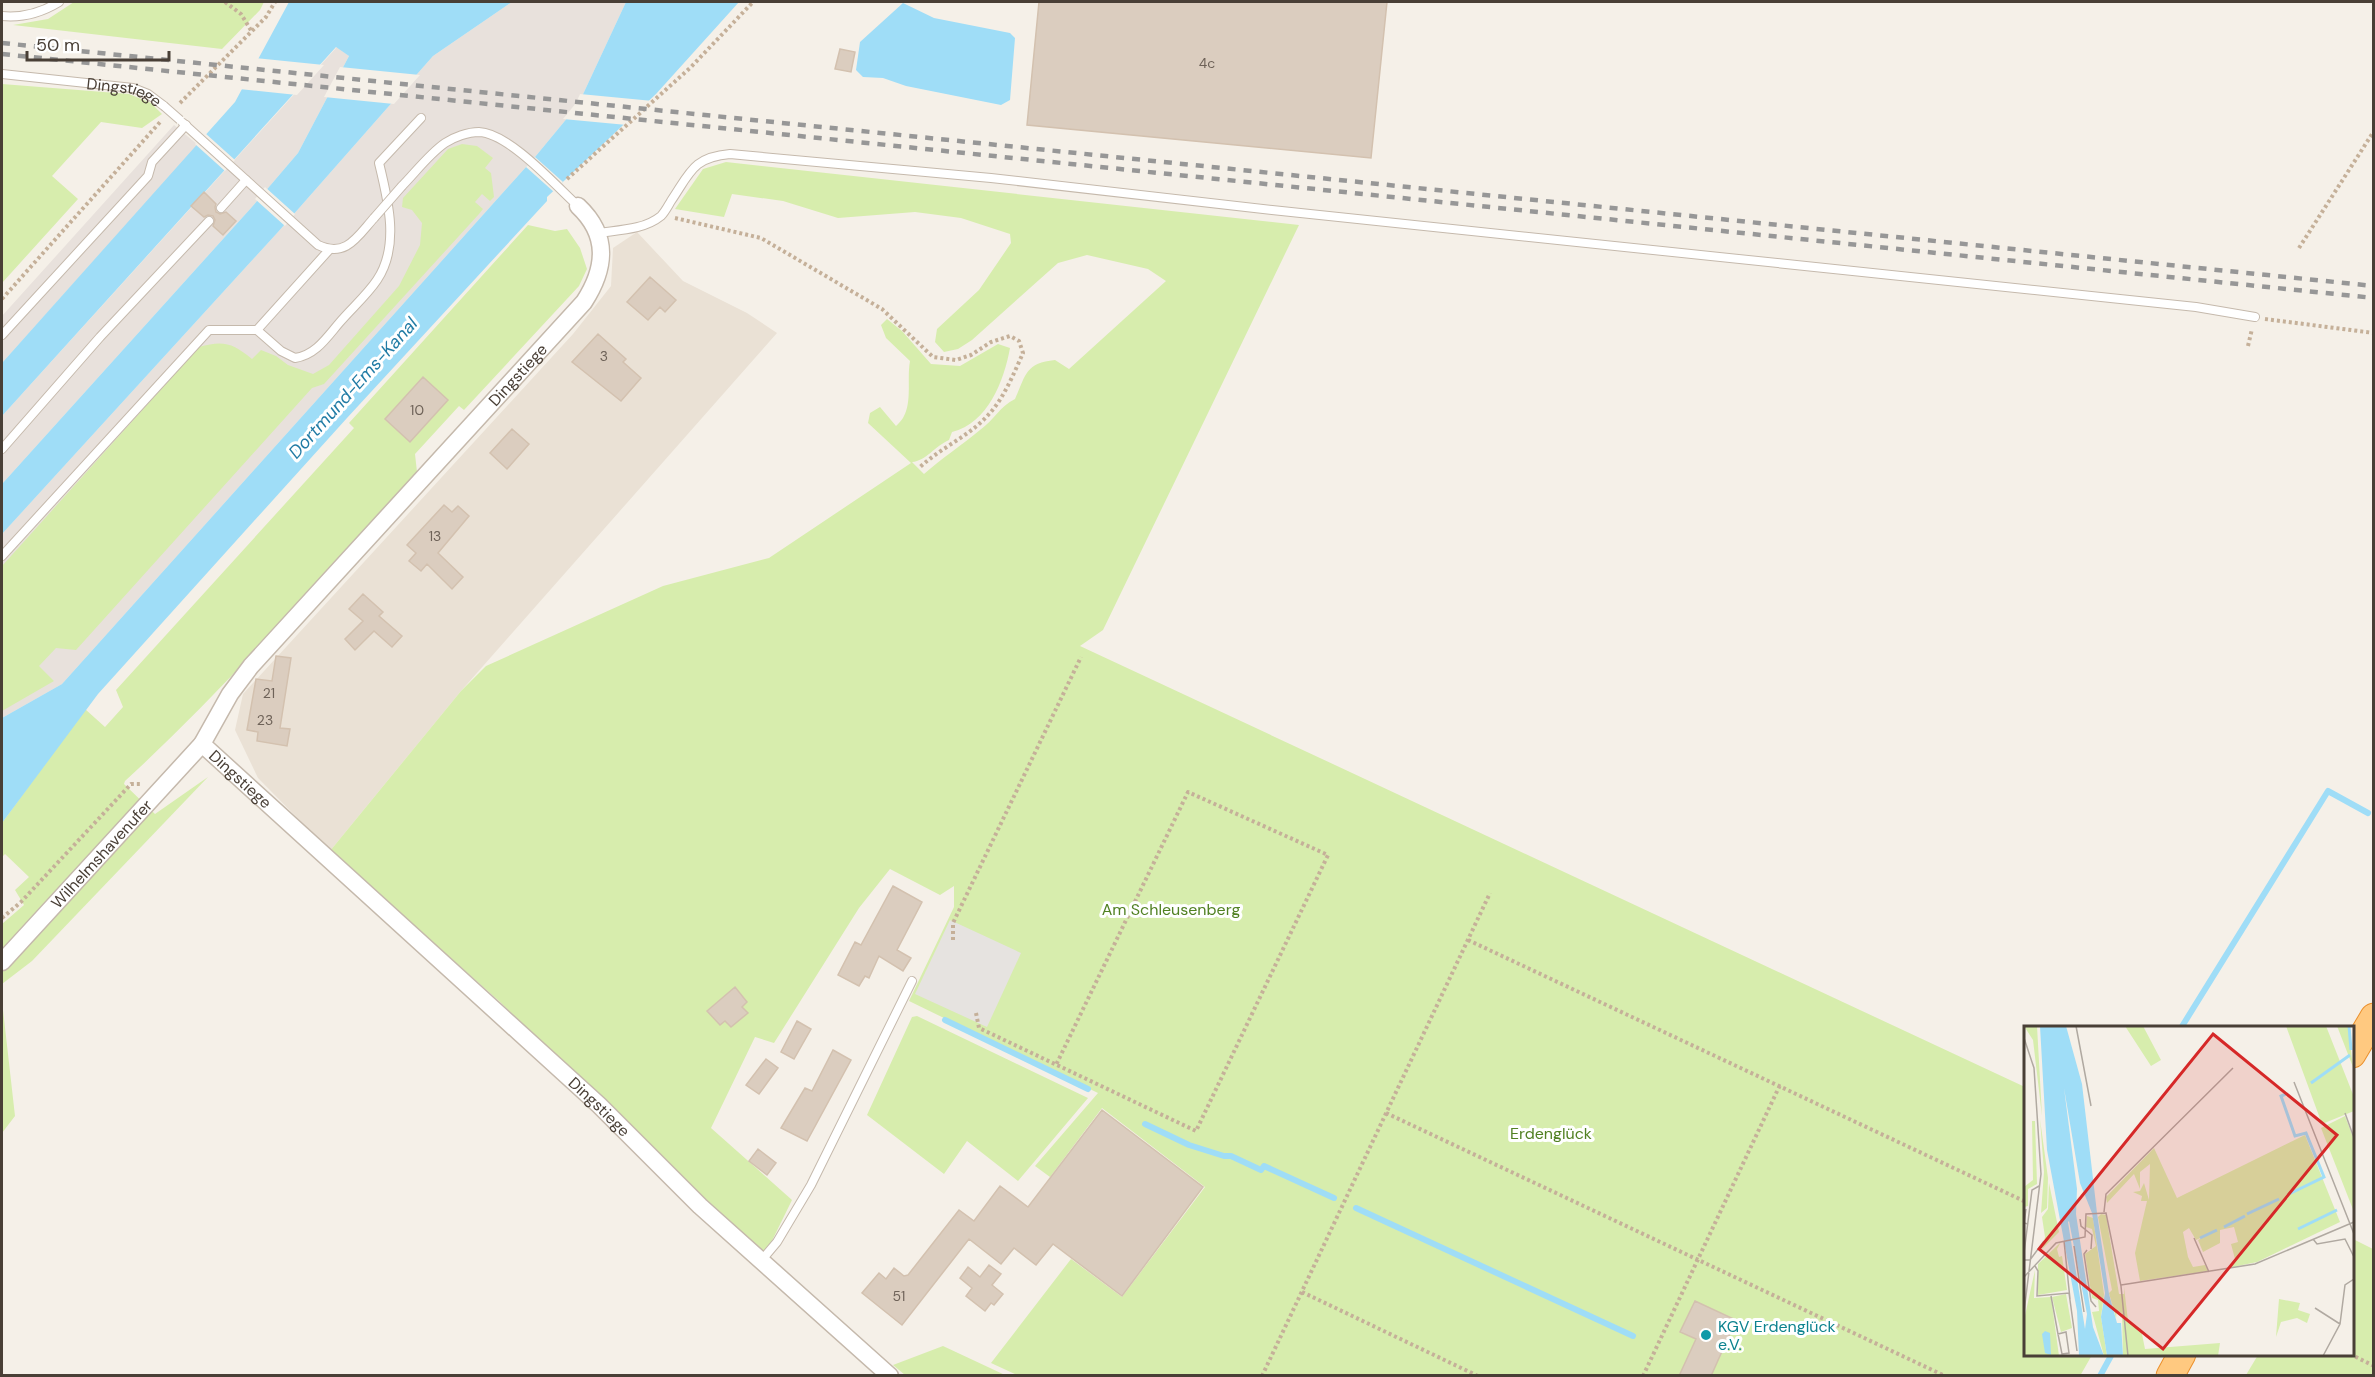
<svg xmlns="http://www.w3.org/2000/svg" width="2375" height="1377" viewBox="0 0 2375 1377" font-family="'DM Sans',sans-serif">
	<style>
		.residential { fill: #eae1d5 }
		.industrial { fill: #e8e1dc }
		.green { fill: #d7edad }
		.parking { fill: #e6e3e0 }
		.water { fill: #9fddf7 }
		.pier { fill: #f5f0e8 }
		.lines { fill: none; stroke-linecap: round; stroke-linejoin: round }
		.stream { stroke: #9fddf7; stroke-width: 6 }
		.building { fill: #dbcdbf; stroke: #d3c1af; stroke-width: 1.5 }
		.service-casing { stroke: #c5b9ac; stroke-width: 10 }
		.minor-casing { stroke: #c5b9ac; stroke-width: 19 }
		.trunk-casing { stroke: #eb902c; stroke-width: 29 }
		.path { stroke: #c5b099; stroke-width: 4; stroke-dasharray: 3 3; stroke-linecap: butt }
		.service { stroke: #fff; stroke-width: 8 }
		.minor { stroke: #fff; stroke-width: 16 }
		.trunk { stroke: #ffc980; stroke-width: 27 }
		.rail { stroke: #979797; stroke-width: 4.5; stroke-dasharray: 8 8; stroke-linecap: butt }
		.service-bridge-casing { stroke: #c5b9ac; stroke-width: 10; stroke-linecap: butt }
		.service-bridge { stroke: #fff; stroke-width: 8 }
		.culture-dot { fill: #0f9aa8; stroke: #fff; stroke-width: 2 }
		.labels { text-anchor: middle; stroke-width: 6; stroke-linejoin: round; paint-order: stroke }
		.number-label { font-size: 14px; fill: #6e6258 }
		.street-label { font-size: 16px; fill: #493f36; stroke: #fff }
		.park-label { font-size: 16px; fill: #518123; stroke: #fff }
		.culture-label { font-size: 16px; fill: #0d838f; stroke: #fff; text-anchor: start }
		.water-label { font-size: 18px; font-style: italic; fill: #227ca5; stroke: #fff }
		.inset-river { fill: none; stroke: #9fddf7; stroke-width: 3 }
		.inset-road { fill: none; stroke: #b0a9a1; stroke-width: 1.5 }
		.view { fill: #d62828; fill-opacity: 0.15; stroke: #d62828; stroke-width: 3 }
		.inset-edge { fill: none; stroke: #493f36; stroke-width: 3 }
	</style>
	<rect width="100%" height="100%" fill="#f5f0e8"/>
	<path class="residential" d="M637 232 683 281 747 313 777 333 461 691 330 851 258 778 235 730 243 694 573 334 611 286 613 248Z"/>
	<path class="industrial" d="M512 2H626L578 105 535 157 62 684 2 718V534L278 232 433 56Z
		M337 47 349 56 298 153 251 208 2 484V416Z
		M174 125 198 145 2 363V316Z"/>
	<path class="green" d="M74 2H264L260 10 222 49 13 25 48 19Z
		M2 84 129 94 151 103 162 114 142 128 101 122 52 176 78 199 2 283Z
		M462 144 477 146 493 158 485 168 491 173 494 197 490 201 482 194 475 202 483 209 479 214 324 384 312 388 76 650 56 648 39 666 54 681 2 711V566L199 347C223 340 233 343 252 359L261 350 276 356 288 365 313 374 329 365 399 286 420 245 422 223 412 210 402 207 403 198 448 149Z
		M726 162 1299 225 1103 630 1080 646 2025 1087 2026 1354 2092 1355 2080 1376 1017 1375 991 1363 1071 1259 1122 1297 1205 1187 1102 1108 1050 1177 1035 1166 1098 1093 909 1001 954 907V886L940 895 890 869 859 908 774 1043 755 1037 711 1128 792 1200 765 1255 672 1171 499 1001 330 851 461 691 486 666 663 586 769 558 911 463 868 423 870 413 880 407 896 426C915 411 906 382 910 361L886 338 881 325 887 319 902 331 931 364 960 366 998 344 1010 348C1004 381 988 423 952 432L949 440C935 446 926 461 912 462L924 474C942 458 962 445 980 430 994 420 1000 406 1015 399 1026 375 1025 363 1055 360L1069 369 1166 281 1148 269 1087 255 1058 263 972 340 958 349 944 352 935 342 937 329 979 290 1011 243 1010 234 961 218 915 212 838 218 783 201 732 194 724 217 675 209 703 169Z
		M528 225 555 231 567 229 580 248 587 269 579 286 464 410 459 406 415 454 417 472C322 577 230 685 125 781L124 784 155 814 208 777 32 961 2 984V924L24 905 15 890 29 877 5 854 2 857V823L85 709 105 727 123 707 116 690 354 428 349 423Z
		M2 1001 15 1116 2 1133Z
		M917 1016 1088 1098 1018 1181 967 1141 944 1174 867 1115 912 1017Z
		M2353 1239 2373 1249V1375H2246L2258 1355 2352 1354Z
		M943 1346 1005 1375H905L893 1365Z"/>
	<path class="parking" d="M950 920 1021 953 987 1027 915 994Z"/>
	<path class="water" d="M289 2H512L433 56 278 232 2 534V484L251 208 298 153 349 56 336 47 2 416V363L235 102Z
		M626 2H739L656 94 547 197V201L347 418 98 694 2 823V718L62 684 535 157 578 105Z
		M903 3 934 18 1010 33 1015 38 1010 100 1001 105 906 86 883 78 863 77 856 70 860 42Z"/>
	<path class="pier" d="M255 58 324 65 297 95 239 89Z
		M340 67 420 75 394 104 324 97Z
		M580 94 653 101 627 125 563 119 576 103Z
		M205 133 235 160 225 171 195 144Z
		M535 157 563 182 554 192 526 167Z
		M265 187 295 214 285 226 255 199Z"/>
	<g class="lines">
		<path class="stream" d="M945 1020 1088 1089
			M2181 1028 2328 791 2368 813
			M1145 1124 1189 1145 1224 1156H1231L1261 1170 1264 1166 1334 1198
			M1356 1208 1633 1336
			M2100 1376 2112 1354"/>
	</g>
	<path class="building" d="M1039 2H1387L1371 158 1027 125Z
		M840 49 855 52 851 72 835 69Z
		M204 192 216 204 215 207 216 212 220 214 226 212 236 221 223 235 213 226 215 220 213 216 208 215 204 217 191 206Z
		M650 277 676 300 665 312 660 307 648 320 627 302Z
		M598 334 626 359 623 362 641 378 621 401 572 362Z
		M423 377 448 400 410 442 385 419Z
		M512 429 529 444 507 469 490 453Z
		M444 505 452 512 458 506 469 516 438 553 463 577 452 589 427 564 421 571 409 561 416 553 407 545Z
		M363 594 383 612 379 616 402 636 392 647 374 631 355 650 345 639 363 621 349 609Z
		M276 656 291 658 280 728 290 729 287 746 257 741 258 732 247 730 256 679 272 681Z
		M893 886 922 902 897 950 911 958 903 971 879 956 869 978 865 976 859 986 838 975 855 942 861 945Z
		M735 987 747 1002 742 1007 748 1013 731 1027 725 1021 720 1025 707 1011Z
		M797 1021 811 1029 794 1059 781 1052Z
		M833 1050 851 1060 807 1141 781 1128 805 1088 812 1091Z
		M766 1059 778 1068 759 1094 746 1085Z
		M1102 1110 1203 1187 1122 1296 1053 1244 1036 1265 1014 1248 1001 1264 969 1239 902 1325 862 1293 879 1273 886 1279 894 1268 904 1276 908 1275 959 1210 974 1221 1000 1186 1028 1207Z
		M758 1149 776 1163 767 1175 749 1161Z
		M989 1265 1001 1274 992 1285 1003 1294 994 1305 991 1303 985 1311 966 1296 972 1288 960 1278 968 1267 980 1277Z
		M1695 1301 1736 1320 1711 1376H1679L1696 1339 1680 1332Z"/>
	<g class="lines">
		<defs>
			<g id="service">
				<path d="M2 16C23 18 41 13 59 2"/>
				<path id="s1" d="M2 74 133 88 148 94 164 106"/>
				<path d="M183 123 318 245C346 258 357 237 374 218"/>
				<path d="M402 186C415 173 429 154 445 143 454 137 468 132 479 132 509 133 556 186 578 206"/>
				<path d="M221 208 246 180"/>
				<path d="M598 233C618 230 644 230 661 216 665 212 668 206 671 201 690 173 693 157 730 154L991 178 1272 210 2196 307 2255 317"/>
				<path d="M329 250 257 330 281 351 295 358C316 355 327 337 340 322 352 308 367 295 377 280 400 246 388 200 379 163L421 118"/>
				<path d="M2 335 148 176 152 162 186 125"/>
				<path d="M2 449 100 337 209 221"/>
				<path d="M2 556 209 330H257"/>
				<path d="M761 1261 777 1242 811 1185 912 981"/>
			</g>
			<g id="minor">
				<path id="s2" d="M202 744 599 1105 700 1206 890 1376"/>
				<path id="s3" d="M2 962 202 744 230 694 251 666 584 302C606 268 609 235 578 206"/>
			</g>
			<path id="trunk" d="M2352 1054 2374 1017
				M2170 1376 2182 1354"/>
		</defs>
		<use href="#service" class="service-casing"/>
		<use href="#minor" class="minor-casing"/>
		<use href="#trunk" class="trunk-casing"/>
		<path class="path" d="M225 2 241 14 252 32
			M180 103 266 17 275 2
			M567 179 691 67 753 2
			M675 218 761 238 882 309 933 357 956 360 971 355 991 342 1010 336 1019 341 1023 353C1014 373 1004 398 989 414 969 437 941 447 919 468
			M2299 248 2374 131
			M2 299 161 121
			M2265 319 2374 333
			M2248 346 2252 329
			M2 918 21 902 131 784H142
			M953 940V923L1081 657
			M1468 940 2026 1202
			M976 1013 979 1028 1196 1131 1328 855 1188 792 1056 1065
			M1386 1113 1945 1376
			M1302 1292 1478 1376
			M2350 1354 2374 1366
			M1262 1376 1490 893
			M1643 1376 1780 1085"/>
		<use href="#service" class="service"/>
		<use href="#minor" class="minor"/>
		<use href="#trunk" class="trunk"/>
		<path class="rail" d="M2 43 2374 286
			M2 54 2374 298"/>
		<defs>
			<path id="service-bridge" d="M164 106 180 120
				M374 218 402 186"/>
		</defs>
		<use href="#service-bridge" class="service-bridge-casing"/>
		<use href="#service-bridge" class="service-bridge"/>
	</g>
	<circle class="culture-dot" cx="1706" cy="1335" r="6"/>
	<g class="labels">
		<g class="number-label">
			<text x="1207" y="68">4c</text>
			<text x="604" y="361">3</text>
			<text x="417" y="415">10</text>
			<text x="435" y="541">13</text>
			<text x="269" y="698">21</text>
			<text x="265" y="725">23</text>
			<text x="899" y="1301">51</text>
		</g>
		<g class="street-label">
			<text dy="6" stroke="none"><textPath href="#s1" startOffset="124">Dingstiege</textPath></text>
			<text dy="6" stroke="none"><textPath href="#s3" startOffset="783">Dingstiege</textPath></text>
			<text dy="6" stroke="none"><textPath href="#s2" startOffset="52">Dingstiege</textPath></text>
			<text dy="6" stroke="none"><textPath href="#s3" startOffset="147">Wilhelmshavenufer</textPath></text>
			<text dy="6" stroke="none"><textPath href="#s2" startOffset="538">Dingstiege</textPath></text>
		</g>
		<g class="park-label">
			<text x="1171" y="915">Am Schleusenberg</text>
			<text x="1551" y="1139">Erdenglück</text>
		</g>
		<g class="culture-label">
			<text x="1718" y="1332">KGV Erdenglück<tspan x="1718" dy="18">e.V.</tspan></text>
		</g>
		<g class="water-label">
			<text transform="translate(353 388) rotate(-48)" y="6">Dortmund-Ems-Kanal</text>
		</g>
	</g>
	<g transform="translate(2024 1026)">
		<rect width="330" height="330" fill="#f5f0e8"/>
		<path d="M0 0H13L18 90 9 14ZM101 0H119L137 34 127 40ZM262 0H302L330 71V85L298 98ZM313 0H324L329 41ZM321 90 330 114V186L297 102ZM16 93 24 152 23 182 17 187 20 146ZM8 95H11L13 158 4 163V180L0 181V161L9 154ZM281 109 316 196 233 236 204 242 211 233 207 218 214 216 210 201 196 204V217L179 226 174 214 194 204 172 214 165 202 159 206 164 231 169 241 181 239 184 245 116 255 111 227 123 175H117L118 170 109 166 116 165 120 157 125 174 126 138 116 146V163L110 148 83 177 82 171 130 122 153 172ZM25 157 35 206 18 223 21 211 18 191 24 183ZM77 188 82 189 95 268H100V261L104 295 117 303 121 323 196 317 194 330H99L98 287 93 285 92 292 85 267 88 264 74 191ZM63 190 69 192 80 268 77 291 83 330H80L68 286 75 285 74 274 68 272 61 228 72 220 68 203 62 201ZM37 216 33 223 35 231 38 230 43 264 14 269V238ZM11 244 10 272 27 271 35 330H0V294ZM42 268 48 302 37 306 28 271ZM255 273 276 277 274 284 286 288 283 297 273 292 257 296 252 311Z" fill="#d7edad"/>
		<path d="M16 0H42L58 58 73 187 85 268 93 297H97L99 330H83L77 291 81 267 68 187 56 157 40 62 53 163 52 188 69 301 80 330H55L53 285 23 124ZM45 195 63 288 61 303 44 196ZM21 305 26 307 27 329 21 327 18 308Z" fill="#9fddf7" fill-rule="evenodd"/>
		<path class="inset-river" d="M325 0 327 24M287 57 326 29M262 68 257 70 271 110 282 107 300 151 265 168M223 188 255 173M200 201 221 190M274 203 313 184M176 212 193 204"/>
		<path class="inset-road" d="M52 0 67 80M0 12 10 42 17 148 0 286M270 56 330 208M321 87 330 112M0 114V93M2 183 0 197 4 198M80 186 82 168 209 42M56 193 57 200 68 209 67 223M170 212 185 246M289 213 293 218 321 213 330 231M40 215 46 273M50 220 60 286M63 224 60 228 67 275 72 281M0 227 8 164 15 160M0 234H6L20 215M11 240 14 245 13 270 45 267 53 325M0 251 32 217 61 211 62 188 82 187 97 260 104 330M97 259 231 238 330 196M27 270 34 308 42 306 45 327 38 328 34 308M291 282 316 298M299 330 316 298 321 259 330 253"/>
		<path class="view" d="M189 8 313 109 139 323 15 223Z"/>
		<rect width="330" height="330" class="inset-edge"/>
	</g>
	<rect width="2375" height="1377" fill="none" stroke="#493f36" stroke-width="6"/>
	<path d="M27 51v9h142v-9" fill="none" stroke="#493f36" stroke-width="3"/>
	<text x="36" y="51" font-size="18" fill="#493f36" stroke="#ffffff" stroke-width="4.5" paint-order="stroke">50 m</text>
</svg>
